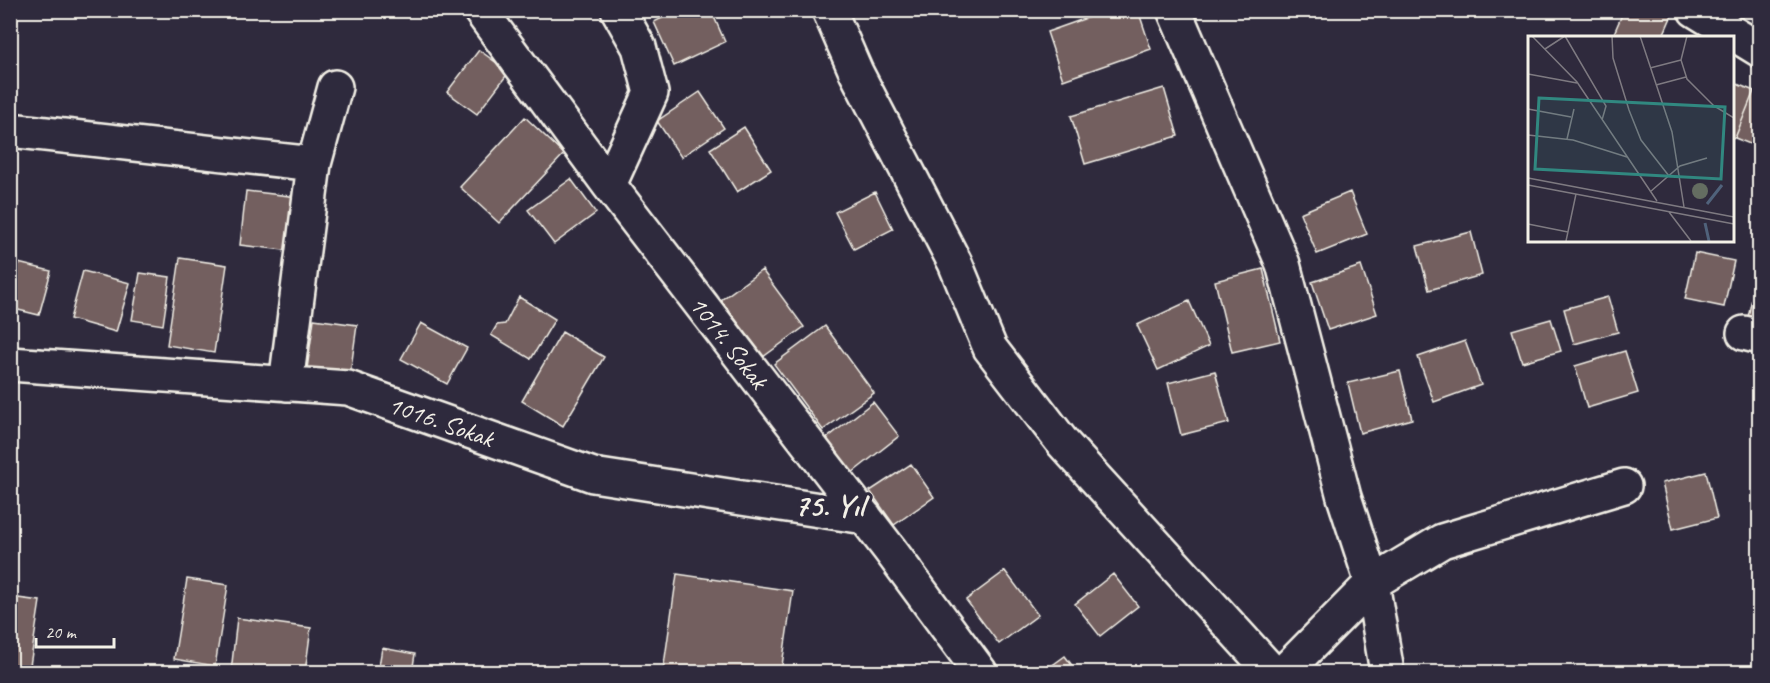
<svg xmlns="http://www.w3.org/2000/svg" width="1770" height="683" viewBox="0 0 1770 683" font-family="Caveat,sans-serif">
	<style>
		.building { fill: #735f5f; stroke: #f4f1e8; stroke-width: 1.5 }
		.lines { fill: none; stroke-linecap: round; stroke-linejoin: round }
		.minor-casing { stroke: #f4f1e8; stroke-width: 38 }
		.minor { stroke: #2f2a3d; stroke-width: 33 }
		.labels { text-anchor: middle; stroke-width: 6; stroke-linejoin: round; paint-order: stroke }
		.street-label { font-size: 26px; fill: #f4f1e8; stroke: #2f2a3d }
		.district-label { font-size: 32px; font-weight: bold; fill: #f4f1e8; stroke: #2f2a3d }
		.inset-river { fill: none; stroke: #50627b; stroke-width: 3 }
		.inset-road { fill: none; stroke: #7e7a81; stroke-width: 1.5 }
		.view { fill: #318880; fill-opacity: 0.15; stroke: #318880; stroke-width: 3 }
		.inset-edge { fill: none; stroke: #f4f1e8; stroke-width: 3 }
	</style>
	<rect width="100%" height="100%" fill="#2f2a3d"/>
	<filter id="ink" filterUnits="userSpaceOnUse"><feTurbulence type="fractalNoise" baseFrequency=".0167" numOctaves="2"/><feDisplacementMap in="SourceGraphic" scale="12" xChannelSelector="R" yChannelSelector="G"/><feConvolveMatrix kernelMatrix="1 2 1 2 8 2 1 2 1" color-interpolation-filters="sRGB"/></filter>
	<g filter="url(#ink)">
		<path class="building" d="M678 10H711L725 42 674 66 654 22Z
			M1109 10H1138L1151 49 1063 80 1047 32Z
			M1624 10H1662L1672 15 1662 38H1612Z
			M479 50 509 72 477 114 447 92Z
			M1732 82 1754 91 1735 138 1732 137Z
			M1164 88 1178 136 1085 164 1071 116Z
			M1754 91 1760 93V148L1735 138Z
			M700 92 724 128 681 157 657 121Z
			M525 117 564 154 499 223 460 187Z
			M744 127 771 170 737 192 710 149Z
			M571 179 596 213 554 244 528 210Z
			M246 191 298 197 292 251 240 245Z
			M875 192 893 229 854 249 835 212Z
			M1350 192 1367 234 1317 254 1300 213Z
			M1471 232 1482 275 1429 290 1417 246Z
			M1695 253 1734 261 1724 307 1685 299Z
			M180 258 227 265 214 353 167 345Z
			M10 261 51 271 39 315 10 308Z
			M1361 266 1377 314 1328 330 1312 282Z
			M1263 269 1280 341 1232 352 1215 281Z
			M762 270 804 327 763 357 721 300Z
			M1758 270H1760V319L1748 317Z
			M83 271 130 283 116 332 70 319Z
			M140 273 170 277 163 325 132 320Z
			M519 297 555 319 531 359 491 335 497 325 505 324Z
			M1608 297 1618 332 1574 344 1564 309Z
			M1189 301 1209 346 1158 370 1137 325Z
			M314 319 357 325 350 375 307 369Z
			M1551 319 1561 351 1522 362 1512 330Z
			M421 323 467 348 447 384 401 359Z
			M825 326 874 393 823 430 774 364Z
			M562 332 604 357 563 426 522 401Z
			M1465 341 1481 385 1434 402 1418 357Z
			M1625 351 1638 393 1587 408 1575 366Z
			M1215 371 1229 423 1181 435 1168 383Z
			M1400 371 1412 419 1360 433 1348 383Z
			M873 402 899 436 852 473 826 439Z
			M911 464 934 497 894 525 870 491Z
			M1706 472 1717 518 1673 529 1662 483Z
			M1005 571 1038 615 999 644 966 600Z
			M677 574 793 591 781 672H663Z
			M1113 574 1138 606 1100 636 1075 604Z
			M187 579 228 585 215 666 174 659Z
			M10 597 40 601 29 672H10Z
			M237 618 311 628 305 672H231Z
			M382 648 415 654 412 672H378Z
			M1065 656 1077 672H1043Z"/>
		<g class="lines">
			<defs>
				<path id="minor" d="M480 10 609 185 890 550 980 672
					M829 10 856 72 955 263 990 348 1063 443 1272 672
					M1174 10 1283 264 1344 497 1372 583 1387 672
					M1695 10 1760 50
					M10 130 314 164
					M609 185 651 93 639 47 618 10
					M1744 333 1760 337
					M10 364 348 388 593 475 865 517
					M286 384 314 164 335 87
					M1284 672 1372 583 1442 541 1624 486"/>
			</defs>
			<use href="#minor" class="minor-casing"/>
			<use href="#minor" class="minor"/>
		</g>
	</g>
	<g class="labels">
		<g class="street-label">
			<text transform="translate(729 342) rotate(52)" y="9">1014. Sokak</text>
			<text transform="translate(441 421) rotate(19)" y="9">1016. Sokak</text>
		</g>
		<g class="district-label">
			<text x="829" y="516">75. Yıl</text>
		</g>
	</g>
	<g transform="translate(1528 36)">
		<rect width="206" height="206" fill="#2f2a3d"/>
		<path d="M164 155a8 8 0 1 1 16 0a8 8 0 1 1-16 0Z" fill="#646d61"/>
		<path class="inset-river" d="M179 168 194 149M177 187 181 205"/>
		<path class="inset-road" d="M4 0 49 46 129 165M37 0 78 70 74 84M84 0 85 22 101 74 113 104 141 140M112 0 144 96 156 171M159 0 153 24 159 43 186 70 206 82M17 13 37 0M122 32 153 24M0 38 49 47M128 49 158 41M0 73 43 81M0 99 45 104 99 121M39 103 46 73M0 142 206 181M0 149 206 188M122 156 152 130 179 122M141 176 163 205M0 188 40 196M38 205 48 158"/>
		<path class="view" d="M11 62 197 71 193 143 7 133Z"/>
		<rect width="206" height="206" class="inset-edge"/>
	</g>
	<rect width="1770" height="683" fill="none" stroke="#2f2a3d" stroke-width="36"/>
	<rect x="18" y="18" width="1734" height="647" fill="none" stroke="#f4f1e8" stroke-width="2" filter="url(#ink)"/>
	<path d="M36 638v9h78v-9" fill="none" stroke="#f4f1e8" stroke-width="3"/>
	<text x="45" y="638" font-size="18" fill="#f4f1e8" stroke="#2f2a3d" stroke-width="4.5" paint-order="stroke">20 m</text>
</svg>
